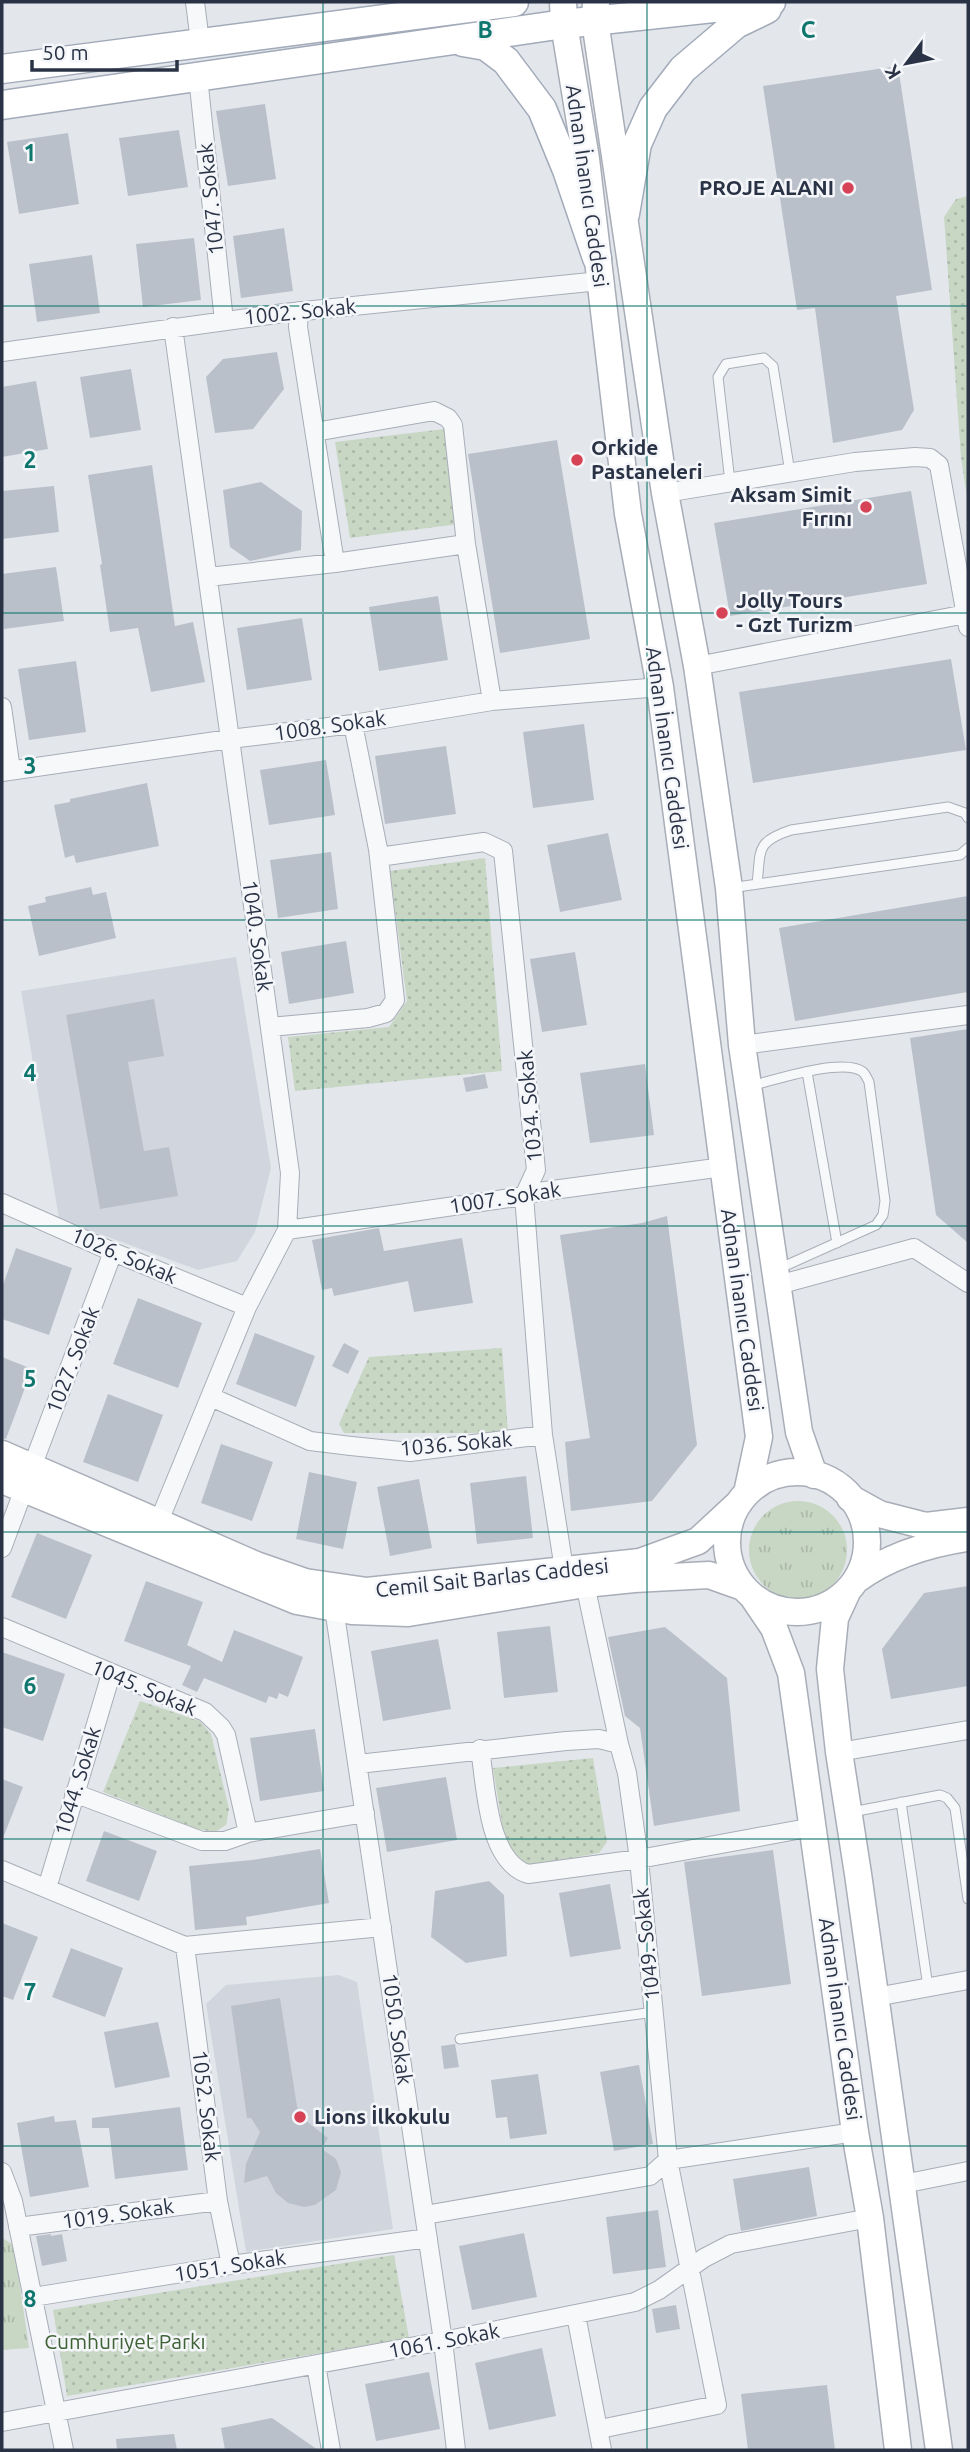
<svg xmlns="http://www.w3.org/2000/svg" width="970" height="2452" viewBox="0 0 970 2452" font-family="Ubuntu,sans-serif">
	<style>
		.built { fill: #d1d6de }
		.grass { fill: url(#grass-tufts) }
		.park { fill: url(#park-dots) }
		.building { fill: #bac0ca }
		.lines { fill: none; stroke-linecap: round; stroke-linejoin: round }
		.lane-casing { stroke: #a8adb7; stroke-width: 11 }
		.street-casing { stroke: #a8adb7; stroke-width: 20 }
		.secondary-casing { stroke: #a8adb7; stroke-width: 29 }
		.primary-casing { stroke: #a2aab9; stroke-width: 31 }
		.lane { stroke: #f7f8fa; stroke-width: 9 }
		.street { stroke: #f7f8fa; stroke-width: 18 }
		.secondary { stroke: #fff; stroke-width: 26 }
		.primary { stroke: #fff; stroke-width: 28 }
		.grid { fill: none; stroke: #0f766e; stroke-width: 2; stroke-opacity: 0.55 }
		.poi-dot { fill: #d64356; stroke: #f4f6f9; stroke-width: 2.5 }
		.labels { text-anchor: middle; stroke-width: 5; stroke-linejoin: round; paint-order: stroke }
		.street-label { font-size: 21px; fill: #2a3346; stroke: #f4f6f9 }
		.poi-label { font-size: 21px; font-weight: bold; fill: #2a3346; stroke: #f4f6f9; text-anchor: start }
		.park-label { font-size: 21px; fill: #3e6236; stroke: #f4f6f9 }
		.grid-label { font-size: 23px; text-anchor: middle; font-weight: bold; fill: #0f766e; stroke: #f4f6f9; stroke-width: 5; stroke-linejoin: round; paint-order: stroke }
	</style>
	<defs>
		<pattern id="grass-tufts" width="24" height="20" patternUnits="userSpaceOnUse" patternTransform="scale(1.75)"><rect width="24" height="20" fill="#c8d6c4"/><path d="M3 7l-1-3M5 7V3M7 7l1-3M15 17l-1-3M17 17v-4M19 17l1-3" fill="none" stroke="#acb8aa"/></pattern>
		<pattern id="park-dots" width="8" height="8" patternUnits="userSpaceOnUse" patternTransform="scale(1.75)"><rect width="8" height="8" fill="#c8d6c4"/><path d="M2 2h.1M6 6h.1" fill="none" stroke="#acb8aa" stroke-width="1.8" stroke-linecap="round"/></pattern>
	</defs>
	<rect width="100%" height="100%" fill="#e3e7ec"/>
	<path class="built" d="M236 957 271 1168 255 1232 237 1261 198 1270 59 1219 21 991Z
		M339 1975 357 1982 393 2229 246 2252 206 2004 226 1985Z"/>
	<path class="grass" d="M749 1550a49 49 0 1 1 98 0a49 49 0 1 1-98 0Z
		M2 2238 14 2245 29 2348 2 2350Z"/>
	<path class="park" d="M968 196V503L961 458 944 217 956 199Z
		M445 429 459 524 350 538 335 442Z
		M485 858 502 1071 295 1091 288 1037 389 1027 407 1001 390 871Z
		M502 1348 508 1433H344L339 1424 369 1357Z
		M140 1701 200 1721 211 1734 229 1809 226 1825 215 1832 197 1829 103 1792Z
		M593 1758 607 1842 599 1853 527 1866 505 1842 493 1768Z
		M394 2255 409 2338 67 2396 53 2310Z"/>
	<path class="building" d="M898 66 932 290 896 296 914 410 902 430 833 443 815 308 797 310 763 86Z
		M265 104 276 179 228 186 216 111Z
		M179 130 188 187 128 196 119 138Z
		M68 133 79 204 19 214 7 142Z
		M284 228 293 291 241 298 233 236Z
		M194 238 201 300 143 307 136 244Z
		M92 255 100 313 37 322 29 264Z
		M277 352 284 389 253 429 215 433 206 377 223 359Z
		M131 369 141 430 90 438 80 377Z
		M36 381 48 449 2 457V387Z
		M557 440 590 639 500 653 468 454Z
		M152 465 175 626 193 622 205 682 151 692 138 628 110 632 100 565 102 564 88 475Z
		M261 482 302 511 301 550 250 561 230 547 223 490Z
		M54 486 59 532 2 539V491Z
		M911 491 927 584 730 616 714 523Z
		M56 567 64 621 4 629 2 574Z
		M438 596 448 660 379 671 369 607Z
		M302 618 312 680 247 690 237 628Z
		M951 659 966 750 753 783 739 692Z
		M76 661 86 732 29 740 18 669Z
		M584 724 594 800 533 808 523 732Z
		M446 746 456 814 385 824 375 756Z
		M326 760 335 815 269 825 260 770Z
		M147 783 159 846 76 863 74 855 65 858 54 805 70 802V799Z
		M608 833 622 900 560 912 547 845Z
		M331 852 338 909 278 918 270 860Z
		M91 887 93 895 106 892 116 938 39 956 28 906 46 902 45 897Z
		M968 896V992L795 1021 779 928Z
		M346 941 354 993 289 1004 281 952Z
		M575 952 587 1025 542 1032 530 959Z
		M154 999 164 1056 128 1062 144 1151 169 1147 178 1196 100 1209 66 1015Z
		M968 1029V1243L936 1215 910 1038Z
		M645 1064 654 1135 590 1143 580 1073Z
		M485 1074 488 1088 466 1092 463 1078Z
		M667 1216 697 1445 652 1501 571 1511 565 1442 590 1438 560 1235 642 1223Z
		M379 1228 384 1251 462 1238 473 1303 414 1312 408 1281 334 1296 332 1288 322 1290 312 1240Z
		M16 1248 72 1268 49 1335 2 1319V1288Z
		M138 1298 202 1323 178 1388 113 1364Z
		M255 1333 315 1356 296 1407 236 1384Z
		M344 1343 359 1351 348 1374 332 1366Z
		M2 1357 32 1369 6 1439 2 1438Z
		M108 1394 163 1415 138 1482 83 1462Z
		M221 1444 273 1462 252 1521 201 1503Z
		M309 1472 357 1482 343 1549 296 1539Z
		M526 1476 533 1538 477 1544 470 1483Z
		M419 1479 432 1548 390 1556 377 1487Z
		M37 1533 92 1555 66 1619 11 1597Z
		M146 1581 203 1602 187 1645 222 1662 234 1630 303 1657 288 1697 279 1693 277 1699 269 1696 266 1703 204 1678 197 1692 182 1685 191 1666 124 1641Z
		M968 1586V1686L891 1699 882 1649 924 1593Z
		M550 1626 558 1692 504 1698 497 1632Z
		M665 1627 727 1678 740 1811 654 1826 640 1728 625 1716 608 1637Z
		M438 1639 451 1709 383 1721 371 1651Z
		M2 1652 65 1674 43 1741 2 1727Z
		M315 1729 324 1791 260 1801 250 1738Z
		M446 1777 457 1840 387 1852 376 1788Z
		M2 1779 23 1787 3 1838H2Z
		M104 1831 157 1851 139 1901 86 1881Z
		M320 1849 329 1903 246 1917 247 1925 195 1930 189 1866 252 1860Z
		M773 1850 791 1984 702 1996 684 1862Z
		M489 1881 504 1895 507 1956 466 1963 431 1937 435 1891Z
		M610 1884 621 1949 570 1957 559 1893Z
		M2 1923 38 1937 13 2000 2 1996Z
		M71 1948 123 1968 105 2017 52 1997Z
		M280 1998 297 2106 301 2117 328 2138 322 2149 336 2159 341 2172 336 2190 315 2205 304 2207 288 2203 276 2193 267 2176 244 2183 246 2164 260 2132 251 2118H247L231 2006Z
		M158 2022 170 2077 115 2088 104 2032Z
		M455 2044 459 2067 444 2069 441 2046Z
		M639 2065 653 2144 614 2151 600 2072Z
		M538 2074 547 2134 510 2139 507 2117 496 2118 491 2080Z
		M180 2107 188 2170 115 2179 109 2128H92V2118Z
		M54 2116 55 2122 76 2120 89 2187 30 2197 17 2123Z
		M809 2167 817 2216 741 2231 733 2179Z
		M658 2210 666 2267 613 2274 606 2217Z
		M524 2233 537 2297 472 2310 459 2246Z
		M51 2234V2236L62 2234 67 2261 42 2266 36 2236Z
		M676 2305 680 2329 656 2333 652 2309Z
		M542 2348 556 2416 489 2430 475 2363Z
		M429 2372 440 2429 376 2441 365 2384Z
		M827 2385 835 2450H748L741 2394Z
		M272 2418 318 2450H225L221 2428Z
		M174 2434 177 2450H117L116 2439Z"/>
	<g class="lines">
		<defs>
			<path id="lane" d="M730 482 718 377 726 364 764 358 773 366 790 473
				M757 884C761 850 755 842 791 830L948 807 965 813 968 818
				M730 888 960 855 968 848
				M807 1072 837 1243
				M751 1086C774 1080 844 1057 863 1072 866 1075 867 1078 869 1082L885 1201 883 1215 876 1225 778 1269
				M901 1802 928 1987
				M852 1812 940 1795 947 1798 955 1808 968 1899
				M460 2039 654 2012"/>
			<path id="street" d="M195 2 200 42
				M198 77 224 321
				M299 311 298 327 335 563
				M2 352 284 313 600 281
				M665 493 855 462 915 457 930 458 939 465 968 627
				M466 544 492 701
				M208 577 335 563 466 544 453 425 448 418 434 411 315 432
				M697 666 966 614
				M2 707 11 770
				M2 772 230 739 353 724 492 701 660 687
				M379 857 484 842 503 851 536 1170 524 1196 543 1435 564 1569
				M270 1027 368 1018 386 1013 395 1000 378 849 353 724
				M742 1045 968 1015
				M2 1203 113 1252 247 1307
				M287 1230 524 1196 538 1192 723 1167
				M778 1285 914 1248 968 1283
				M211 1397 310 1441 351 1446 410 1452 543 1435
				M32 1467 113 1252
				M159 1521 247 1307 287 1230 290 1173 173 327
				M2 1548 24 1489
				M585 1584 619 1744
				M334 1608 443 2341 456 2450
				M2 1627 205 1712 221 1727 226 1735 248 1833
				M480 1749C486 1786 487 1861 528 1874L639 1859 813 1827
				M839 1752 968 1730
				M358 1764 566 1741 599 1739 619 1744 627 1773 639 1859 668 2160 717 2405 600 2429
				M74 1793 202 1841H225L248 1833 365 1813
				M2 1870 185 1946 382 1927
				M47 1888 111 1674
				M185 1946 218 2201 231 2265
				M876 1997 968 1980
				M2 2172 13 2201 64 2450
				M903 2184 968 2171
				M425 2215 650 2176 668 2160 855 2132
				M18 2227 218 2201
				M33 2297 231 2265 428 2238
				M576 2315 602 2450
				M316 2365 331 2450
				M2 2422 443 2341 635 2302 659 2290 704 2258 731 2244 870 2218"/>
			<path id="secondary" d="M563 2 564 24 586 159 628 514 660 687 759 1437 747 1493
				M596 2 595 21 665 493 697 666 729 888 742 1045 799 1432 814 1475
				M2 1454 256 1565 305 1582 367 1591 640 1562 698 1541 739 1503
				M727 1542a70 70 0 1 1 140 0a70 70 0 1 1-140 0Z
				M2 1480 297 1601 352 1611 408 1613 585 1584 634 1579 709 1575 743 1587
				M850 1498 879 1514 926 1526 968 1521
				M856 1580C889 1556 927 1544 967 1538
				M847 1592 835 1618 830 1669 839 1752 858 1874 939 2450
				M753 1597 774 1628 791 1673 855 2132 870 2218 898 2450"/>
			<path id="primary" d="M463 42 486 46 506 61 542 109 567 170 597 258
				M2 69 514 2
				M2 105 564 24 771 2
				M625 214 637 144 653 108 683 69 736 24 767 9"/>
		</defs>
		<use href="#lane" class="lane-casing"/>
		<use href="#street" class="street-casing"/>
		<use href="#secondary" class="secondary-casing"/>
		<use href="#primary" class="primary-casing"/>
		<use href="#lane" class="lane"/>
		<use href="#street" class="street"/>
		<use href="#secondary" class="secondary"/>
		<use href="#primary" class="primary"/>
	</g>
	<path class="grid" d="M323 2V2450M647 2V2450M2 306H968M2 613H968M2 920H968M2 1226H968M2 1532H968M2 1839H968M2 2146H968"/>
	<g class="poi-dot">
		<circle cx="848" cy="188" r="7"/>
		<circle cx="577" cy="460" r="7"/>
		<circle cx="866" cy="507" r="7"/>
		<circle cx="722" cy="613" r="7"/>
		<circle cx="300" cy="2117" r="7"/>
	</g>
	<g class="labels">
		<g class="street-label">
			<text transform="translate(587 186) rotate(82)" y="7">Adnan İnanıcı Caddesi</text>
			<text transform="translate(211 199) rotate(-96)" y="7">1047. Sokak</text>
			<text transform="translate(300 312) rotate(-6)" y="7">1002. Sokak</text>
			<text transform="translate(330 726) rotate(-8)" y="7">1008. Sokak</text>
			<text transform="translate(667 748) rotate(82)" y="7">Adnan İnanıcı Caddesi</text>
			<text transform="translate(257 936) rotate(82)" y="7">1040. Sokak</text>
			<text transform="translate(530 1106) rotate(-95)" y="7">1034. Sokak</text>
			<text transform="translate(505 1198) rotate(-9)" y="7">1007. Sokak</text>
			<text transform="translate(124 1256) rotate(23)" y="7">1026. Sokak</text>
			<text transform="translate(742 1310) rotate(82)" y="7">Adnan İnanıcı Caddesi</text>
			<text transform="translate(73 1360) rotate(-69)" y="7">1027. Sokak</text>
			<text transform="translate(456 1444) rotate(-5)" y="7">1036. Sokak</text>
			<text transform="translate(492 1578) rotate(-6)" y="7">Cemil Sait Barlas Caddesi</text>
			<text transform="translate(144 1688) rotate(23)" y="7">1045. Sokak</text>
			<text transform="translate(78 1781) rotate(-73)" y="7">1044. Sokak</text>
			<text transform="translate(647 1944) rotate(-96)" y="7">1049. Sokak</text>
			<text transform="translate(840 2019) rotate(82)" y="7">Adnan İnanıcı Caddesi</text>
			<text transform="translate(397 2029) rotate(82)" y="7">1050. Sokak</text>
			<text transform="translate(206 2106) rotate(83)" y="7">1052. Sokak</text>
			<text transform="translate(118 2214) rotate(-8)" y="7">1019. Sokak</text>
			<text transform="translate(230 2266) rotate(-9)" y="7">1051. Sokak</text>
			<text transform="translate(444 2341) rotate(-11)" y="7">1061. Sokak</text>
		</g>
		<g class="poi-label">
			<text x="834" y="195" text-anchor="end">PROJE ALANI</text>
			<text x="591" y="455">Orkide<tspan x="591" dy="24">Pastaneleri</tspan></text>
			<text x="852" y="502" text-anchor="end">Aksam Simit<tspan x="852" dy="24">Fırını</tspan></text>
			<text x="736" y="608">Jolly Tours<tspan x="736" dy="24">- Gzt Turizm</tspan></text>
			<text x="314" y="2124">Lions İlkokulu</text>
		</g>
		<g class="park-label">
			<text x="125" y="2349">Cumhuriyet Parkı</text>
		</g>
	</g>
	<g class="grid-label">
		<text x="485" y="38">B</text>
		<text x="808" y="38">C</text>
		<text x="30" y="161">1</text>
		<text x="30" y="468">2</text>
		<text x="30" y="774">3</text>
		<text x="30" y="1081">4</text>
		<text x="30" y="1387">5</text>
		<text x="30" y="1694">6</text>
		<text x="30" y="2000">7</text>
		<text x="30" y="2307">8</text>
	</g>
	<rect width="970" height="2452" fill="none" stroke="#2a3346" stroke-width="7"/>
	<g transform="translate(907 63) rotate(238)" stroke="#f4f6f9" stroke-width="5" paint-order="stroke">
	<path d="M0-5L12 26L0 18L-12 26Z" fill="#2a3346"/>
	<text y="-10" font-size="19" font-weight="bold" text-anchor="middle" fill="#2a3346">K</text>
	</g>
	<path d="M32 60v10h145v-10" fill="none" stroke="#2a3346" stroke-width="3.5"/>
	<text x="42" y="60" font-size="21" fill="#2a3346" stroke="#f4f6f9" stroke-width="5" paint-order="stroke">50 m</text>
</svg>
